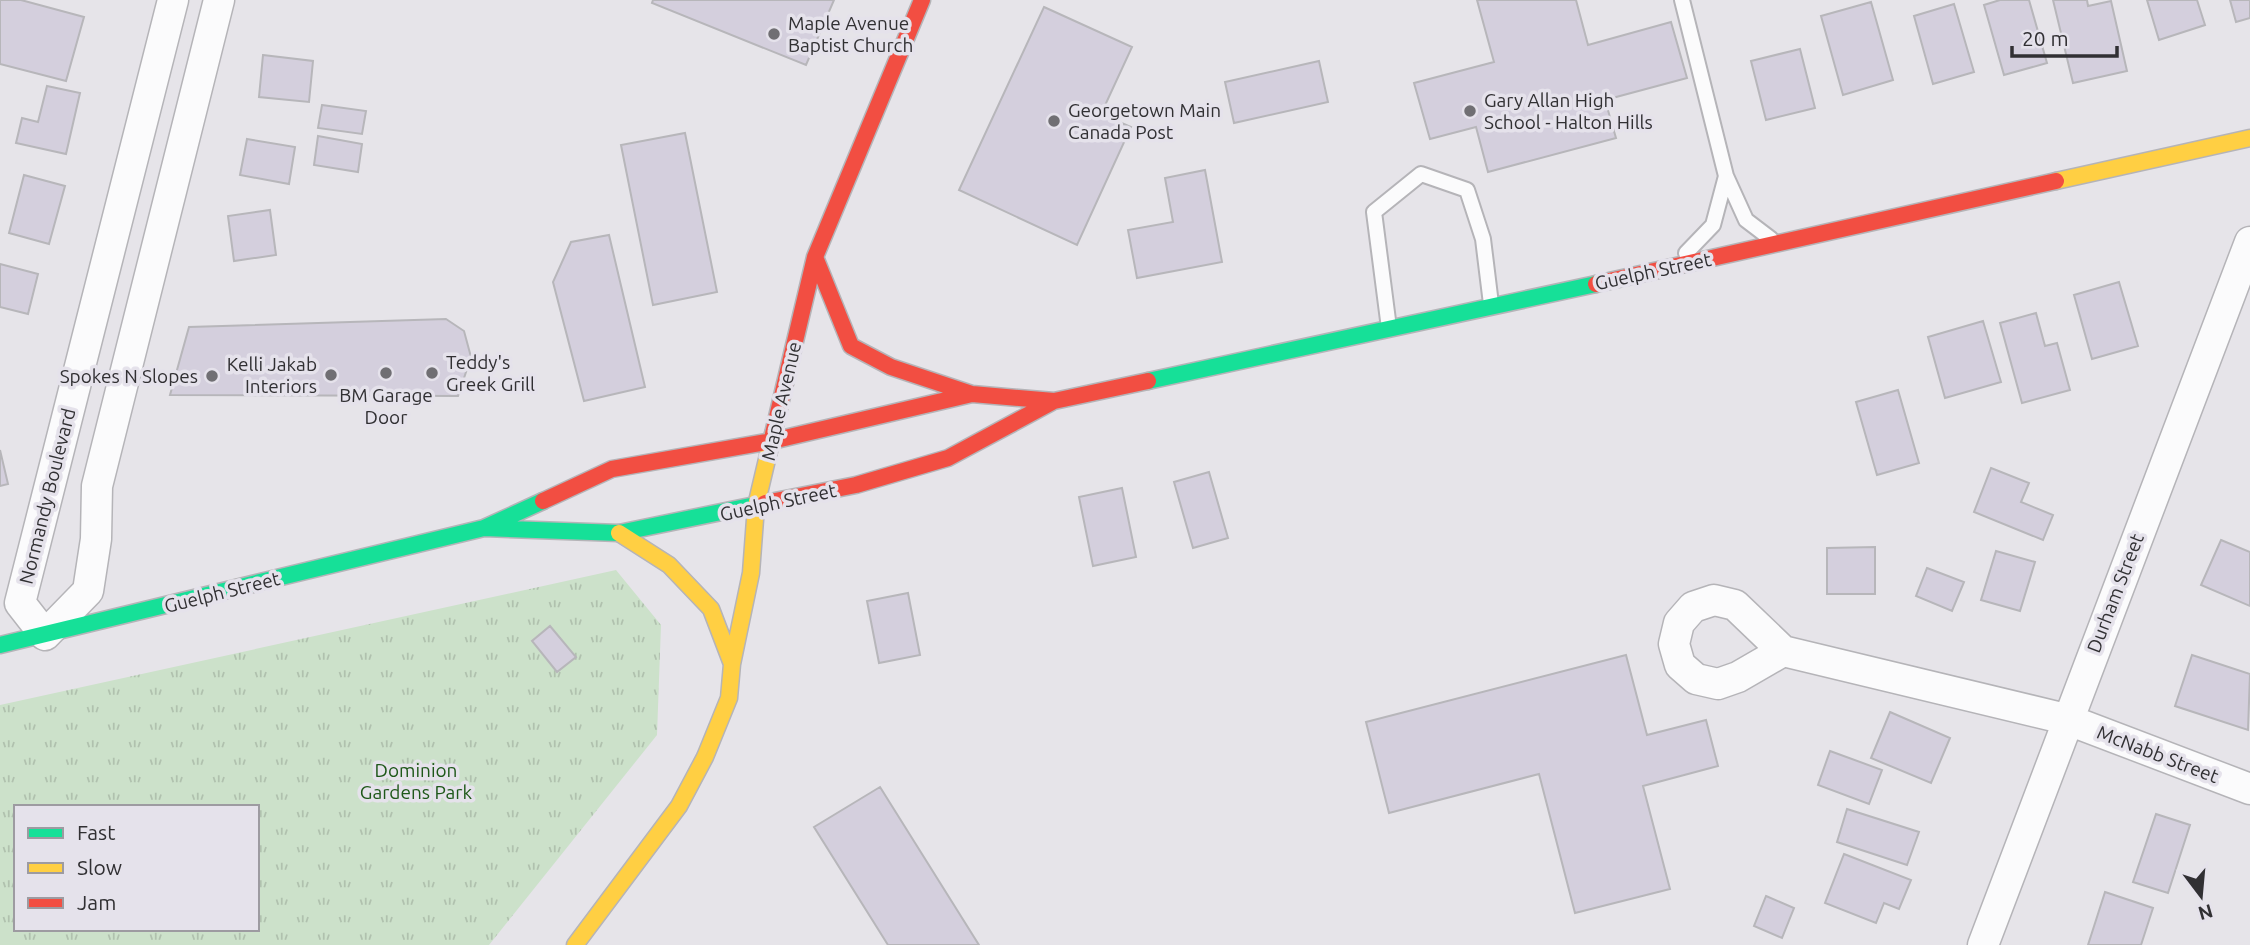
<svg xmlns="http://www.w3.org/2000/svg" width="2250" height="945" viewBox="0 0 2250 945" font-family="Ubuntu,sans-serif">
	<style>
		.park { fill: url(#park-tufts); fill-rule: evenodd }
		.building { fill: #d4cfdd; stroke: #b7b6ba; stroke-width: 2 }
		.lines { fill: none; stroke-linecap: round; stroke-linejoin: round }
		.lane-casing { stroke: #b5b4b8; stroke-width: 18 }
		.street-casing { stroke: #b5b4b8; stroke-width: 33 }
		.fast-casing { stroke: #b5b4b8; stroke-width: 19 }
		.slow-casing { stroke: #b5b4b8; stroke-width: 19 }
		.jam-casing { stroke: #b5b4b8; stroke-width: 19 }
		.lane { stroke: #fbfbfc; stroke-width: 14 }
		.street { stroke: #fbfbfc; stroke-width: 30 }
		.fast { stroke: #16e098; stroke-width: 16 }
		.slow { stroke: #ffcf43; stroke-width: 16 }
		.jam { stroke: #f24e42; stroke-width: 16 }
		.poi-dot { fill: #706f73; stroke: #e5e2eb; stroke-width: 2.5 }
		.labels { text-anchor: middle; stroke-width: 7; stroke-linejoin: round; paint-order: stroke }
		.poi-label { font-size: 19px; fill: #313033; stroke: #e5e2eb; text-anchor: start }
		.street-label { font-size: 19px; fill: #313033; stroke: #e5e2eb }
		.park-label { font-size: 19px; fill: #1e5819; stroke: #e5e2eb }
	</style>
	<defs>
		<pattern id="park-tufts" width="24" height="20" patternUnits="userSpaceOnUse" patternTransform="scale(1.75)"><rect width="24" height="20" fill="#cce1ca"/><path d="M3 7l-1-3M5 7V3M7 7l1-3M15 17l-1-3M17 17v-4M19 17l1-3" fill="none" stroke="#b0c1ae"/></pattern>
	</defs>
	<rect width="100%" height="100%" fill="#e6e4e9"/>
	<path class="park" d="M616 570 661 625 657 735 489 945H0V705ZM16 807H257V929H16Z"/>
	<path class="building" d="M21 0 84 17 66 81 0 64V0Z
		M653 0H834L806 65 652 3Z
		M1477 0H1576L1588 45 1671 22 1687 78 1605 100 1616 138 1488 172 1476 127 1430 139 1414 83 1494 62Z
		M2000 0H2029L2047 63 2004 75 1984 5Z
		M2053 0H2087L2088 6 2111 1 2127 71 2073 83Z
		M2147 0H2197L2205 25 2159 40Z
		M2230 0H2250V18L2236 22Z
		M1871 2 1893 80 1843 95 1821 16Z
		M1954 4 1974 72 1933 84 1914 16Z
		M1044 7 1132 47 1101 114 1131 127 1077 245 959 190Z
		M1800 49 1815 108 1766 120 1751 61Z
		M263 55 313 61 309 102 259 97Z
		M1319 61 1328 102 1234 123 1225 82Z
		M47 86 80 93 66 154 16 143 22 118 38 122Z
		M322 105 366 111 362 134 318 128Z
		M685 133 717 292 653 305 621 145Z
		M318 136 362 144 358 172 314 165Z
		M247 139 295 147 289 184 240 175Z
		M1205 170 1222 262 1137 278 1128 230 1173 222 1165 178Z
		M24 175 65 186 49 244 9 233Z
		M270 210 276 255 234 261 228 216Z
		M609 235 645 387 584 401 553 282 571 242Z
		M0 264 38 274 28 314 0 307Z
		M2119 282 2138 346 2092 359 2074 295Z
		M2036 313 2045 346 2057 343 2070 390 2022 403 2000 323Z
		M446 319 464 331 471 357 458 396 170 395 189 327Z
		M1983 321 2001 382 1945 398 1928 337Z
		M1898 390 1919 463 1877 475 1856 402Z
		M0 450 8 484 0 486Z
		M1991 468 2029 483 2021 502 2053 515 2043 540 1974 512Z
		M1209 472 1228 538 1193 548 1174 482Z
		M1122 488 1136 557 1093 566 1079 497Z
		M2221 540 2250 552V606L2201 585Z
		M1875 547V594H1827V548Z
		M1996 551 2035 562 2020 611 1981 600Z
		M1927 568 1964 582 1952 611 1916 596Z
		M908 593 920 655 879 663 867 601Z
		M550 626 576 657 557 672 532 641Z
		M1626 655 1647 735 1706 720 1718 766 1643 786 1670 889 1575 913 1539 774 1389 813 1366 722Z
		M2192 655 2250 674 2248 730 2175 706Z
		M1890 712 1950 738 1931 783 1871 758Z
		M1830 751 1882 770 1869 804 1818 785Z
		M880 787 979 945H888L814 827Z
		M1847 809 1919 832 1907 865 1837 842Z
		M2156 814 2190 825 2168 893 2133 882Z
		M1844 854 1911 880 1899 909 1884 903 1876 923 1825 903Z
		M2105 892 2153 908 2141 945H2088Z
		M1766 896 1794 908 1782 938 1754 926Z"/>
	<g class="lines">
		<defs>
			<path id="lane" d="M1682 0 1726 176 1746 220 1771 239
				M1686 253 1713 225 1726 176
				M1389 328 1374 212 1421 174 1467 190 1483 239 1491 304"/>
			<path id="street" d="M173 0 20 603 45 635 88 591 96 539 97 486 219 0
				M1783 651 1738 677 1718 684 1696 679 1680 665 1674 644 1679 623 1693 607 1714 600 1735 605 1783 651 2066 719 2250 789
				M1983 945 2250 242"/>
			<path id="fast" d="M1148 381 1596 284
				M484 528 619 533 765 503
				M0 645 484 528 543 501"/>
			<path id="slow" d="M2056 181 2250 138
				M619 533 669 565 711 609 732 664
				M575 945 679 806 705 757 729 698 732 664 751 573 756 506 773 434"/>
			<path id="jam" d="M815 257 851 346 891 367 972 394
				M1596 284 2056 181
				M773 434 815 257 922 0
				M543 501 612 469 772 441 972 394 1054 401
				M765 503 856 485 948 458 1054 401 1148 381"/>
		</defs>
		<use href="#lane" class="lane-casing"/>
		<use href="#street" class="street-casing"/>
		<use href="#fast" class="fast-casing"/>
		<use href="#slow" class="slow-casing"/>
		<use href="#jam" class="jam-casing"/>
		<use href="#lane" class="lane"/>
		<use href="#street" class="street"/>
		<use href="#fast" class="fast"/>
		<use href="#slow" class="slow"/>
		<use href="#jam" class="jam"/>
	</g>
	<g class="poi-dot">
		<circle cx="774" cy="34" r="7"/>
		<circle cx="1470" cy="111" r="7"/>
		<circle cx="1054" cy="121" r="7"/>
		<circle cx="386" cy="373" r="7"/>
		<circle cx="432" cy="373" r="7"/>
		<circle cx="331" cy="375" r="7"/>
		<circle cx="212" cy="376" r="7"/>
	</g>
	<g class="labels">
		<g class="poi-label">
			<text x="788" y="30">Maple Avenue<tspan x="788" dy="22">Baptist Church</tspan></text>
			<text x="1484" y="107">Gary Allan High<tspan x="1484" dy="22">School - Halton Hills</tspan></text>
			<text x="1068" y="117">Georgetown Main<tspan x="1068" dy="22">Canada Post</tspan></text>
			<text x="446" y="369">Teddy's<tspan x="446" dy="22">Greek Grill</tspan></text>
			<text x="317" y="371" text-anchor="end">Kelli Jakab<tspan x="317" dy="22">Interiors</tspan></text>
			<text x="198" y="383" text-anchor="end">Spokes N Slopes</text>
			<text x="386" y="402" text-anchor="middle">BM Garage<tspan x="386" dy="22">Door</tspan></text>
		</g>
		<g class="street-label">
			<text transform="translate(1653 271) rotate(-12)" y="7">Guelph Street</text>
			<text transform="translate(781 401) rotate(-77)" y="7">Maple Avenue</text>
			<text transform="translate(47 496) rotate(-76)" y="7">Normandy Boulevard</text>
			<text transform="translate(778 502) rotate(-12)" y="7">Guelph Street</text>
			<text transform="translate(222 592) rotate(-14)" y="7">Guelph Street</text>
			<text transform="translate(2115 593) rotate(-69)" y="7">Durham Street</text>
			<text transform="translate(2158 754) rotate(21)" y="7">McNabb Street</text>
		</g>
		<g class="park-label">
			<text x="416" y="777">Dominion<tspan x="416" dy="22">Gardens Park</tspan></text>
		</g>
	</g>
	<rect x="14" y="805" width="245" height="126" fill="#e5e2eb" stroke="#9d9ba1" stroke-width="2"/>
	<rect x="28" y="828" width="35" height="10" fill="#16e098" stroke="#9d9ba1" stroke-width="2"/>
	<text x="77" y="840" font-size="21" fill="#313033">Fast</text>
	<rect x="28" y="863" width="35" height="10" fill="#ffcf43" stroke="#9d9ba1" stroke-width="2"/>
	<text x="77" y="875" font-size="21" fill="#313033">Slow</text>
	<rect x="28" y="898" width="35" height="10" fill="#f24e42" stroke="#9d9ba1" stroke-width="2"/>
	<text x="77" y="910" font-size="21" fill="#313033">Jam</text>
	<g transform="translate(2201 896) rotate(164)" stroke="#e5e2eb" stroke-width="5" paint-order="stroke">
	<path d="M0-5L12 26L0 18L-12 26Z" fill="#313033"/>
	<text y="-10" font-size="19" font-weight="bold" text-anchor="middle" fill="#313033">N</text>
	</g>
	<path d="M2012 46v10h105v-10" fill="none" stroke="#313033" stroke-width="3.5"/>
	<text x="2022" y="46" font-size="21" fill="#313033" stroke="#e5e2eb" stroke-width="5" paint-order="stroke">20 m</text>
</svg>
